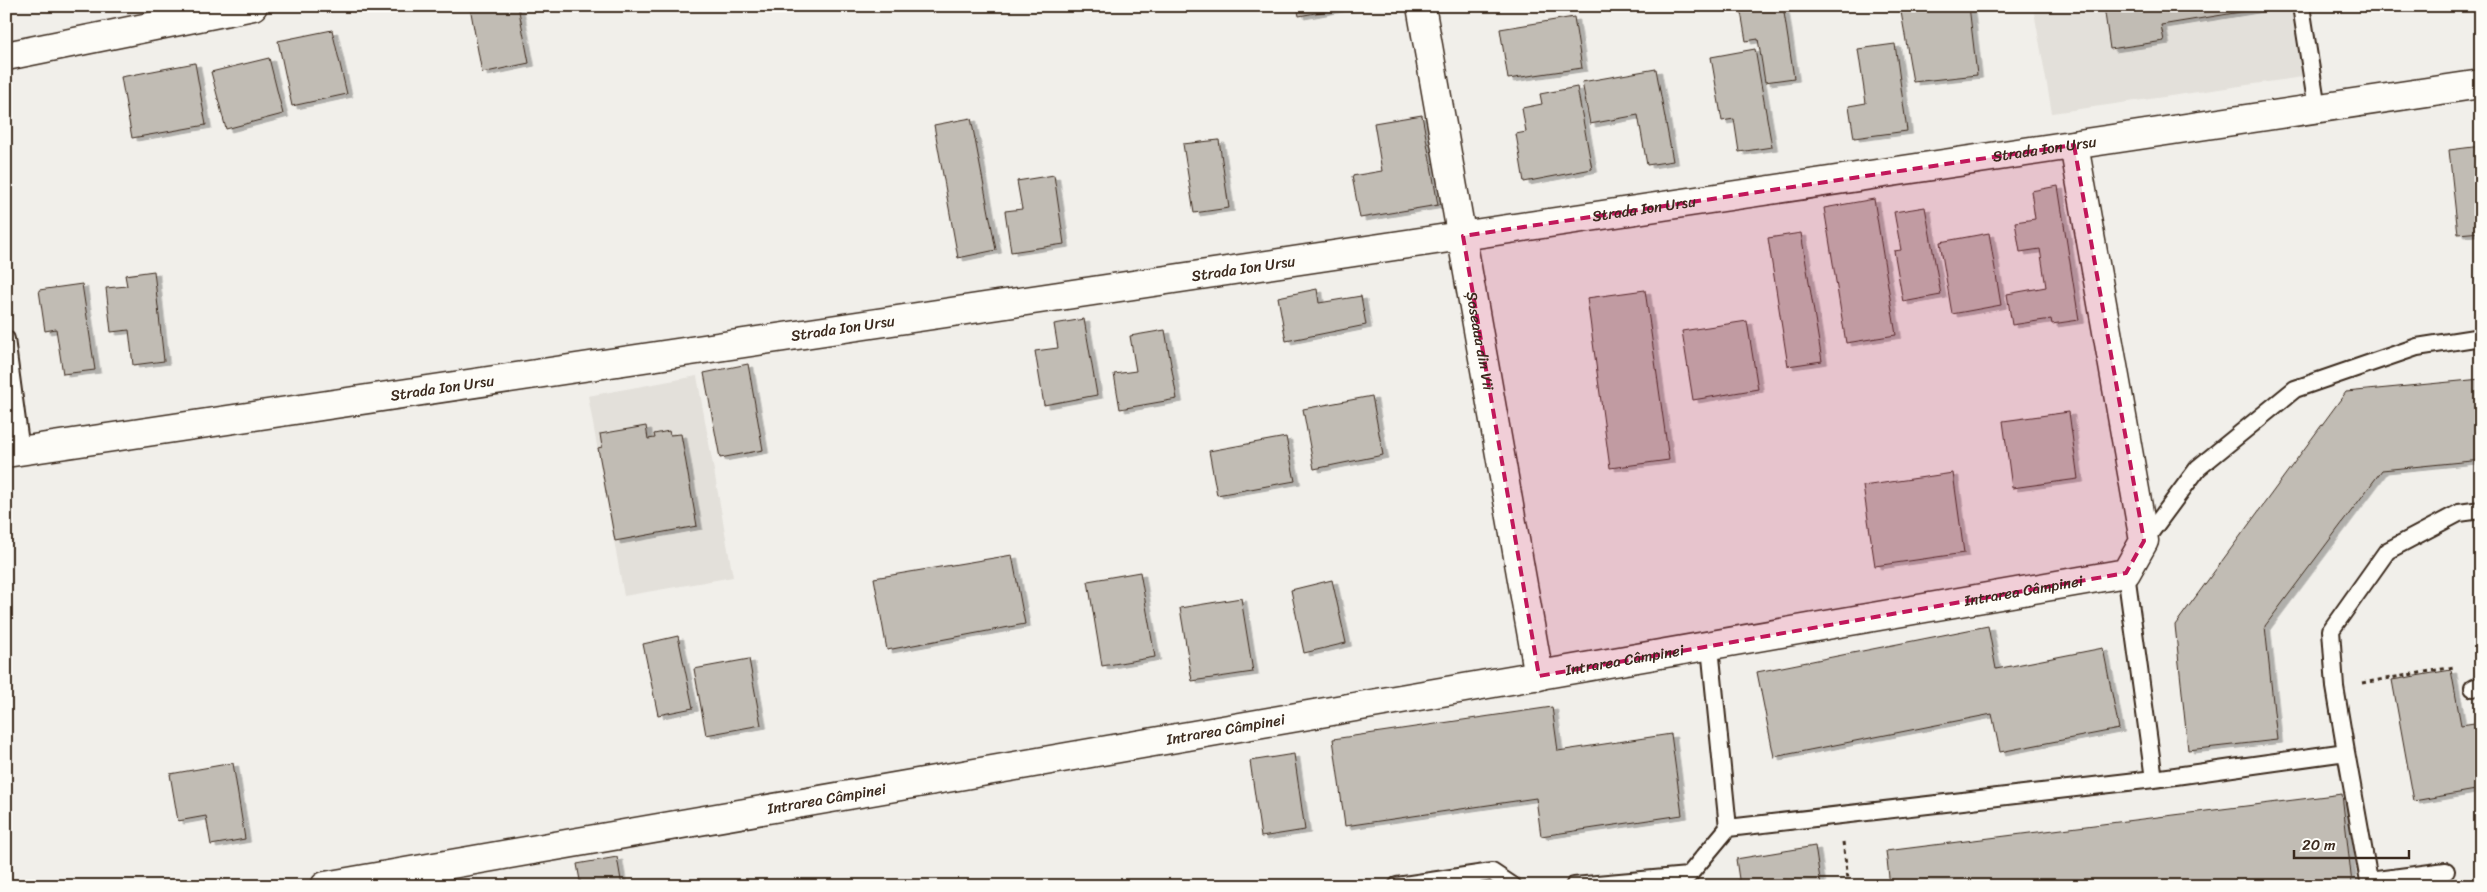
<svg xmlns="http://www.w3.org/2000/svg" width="2487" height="892" viewBox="0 0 2487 892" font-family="Sriracha,sans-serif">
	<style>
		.built { fill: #e3e0da }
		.building { fill: #c1bcb4; stroke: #3b2a1e; filter: url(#shadow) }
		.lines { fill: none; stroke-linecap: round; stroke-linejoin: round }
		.lane-casing { stroke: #3b2a1e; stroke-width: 20 }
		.street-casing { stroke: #3b2a1e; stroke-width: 31 }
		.secondary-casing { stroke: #3b2a1e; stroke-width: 31 }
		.path { stroke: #3b2a1e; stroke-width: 3; stroke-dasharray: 4 4; stroke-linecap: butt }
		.lane { stroke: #fdfcf7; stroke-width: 16 }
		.street { stroke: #fdfcf7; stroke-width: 28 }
		.secondary { stroke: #fdfcf7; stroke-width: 28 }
		.marked { fill: #c2185b; fill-opacity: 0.2; stroke: #c2185b; stroke-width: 4; stroke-dasharray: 10 6; stroke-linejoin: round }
		.labels { text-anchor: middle; stroke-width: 4; stroke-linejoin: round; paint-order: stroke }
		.street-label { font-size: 15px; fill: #3b2a1e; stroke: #fdfcf7 }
	</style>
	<defs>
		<filter id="shadow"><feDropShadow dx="5.5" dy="3" stdDeviation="0" flood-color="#0004"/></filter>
	</defs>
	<rect width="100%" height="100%" fill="#f1efea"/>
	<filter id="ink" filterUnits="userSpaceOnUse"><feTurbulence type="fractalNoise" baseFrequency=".02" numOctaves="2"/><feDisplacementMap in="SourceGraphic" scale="10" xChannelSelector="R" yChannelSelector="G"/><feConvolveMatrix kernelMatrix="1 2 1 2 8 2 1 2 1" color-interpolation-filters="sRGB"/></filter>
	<g filter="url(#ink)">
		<path class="built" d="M2033 6H2291L2302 77 2052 113Z
			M697 376 733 577 624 596 588 396Z"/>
		<path class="building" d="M518 6 529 63 482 73 470 7Z
			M1297 6H1353L1299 16Z
			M1740 6H1783L1794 78 1765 82 1758 39 1746 41Z
			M1900 6H1969L1977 75 1913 82Z
			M2104 6H2271V7L2161 25 2164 41 2110 49Z
			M1574 17 1582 68 1508 79 1500 29Z
			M332 30 347 94 292 106 278 41Z
			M1895 44 1907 131 1854 138 1849 106 1866 103 1858 49Z
			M1755 49 1772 147 1739 152 1734 119 1722 121 1711 57Z
			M269 58 283 114 226 129 211 72Z
			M195 63 206 125 132 138 121 77Z
			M1656 69 1673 161 1647 165 1638 115 1590 124 1582 82Z
			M1577 87 1592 169 1524 182 1516 134 1526 132 1522 108 1542 104 1540 94Z
			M1422 115 1438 205 1360 218 1352 176 1382 171 1374 123Z
			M971 118 996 250 958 258 934 125Z
			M1219 140 1229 208 1194 213 1183 144Z
			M2481 146V232L2458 234 2449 150Z
			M1054 175 1064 244 1011 252 1005 211 1022 209 1017 181Z
			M2058 186 2079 320 2052 324 2051 319 2012 325 2007 294 2046 287 2040 249 2020 252 2015 222 2035 219 2031 191Z
			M1874 199 1896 335 1846 343 1824 208Z
			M1925 207 1941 295 1903 302 1894 251 1901 250 1894 212Z
			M1801 233 1822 361 1788 366 1768 238Z
			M1989 233 2001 305 1952 314 1940 242Z
			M154 271 164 361 133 365 129 330 111 332 106 288 127 286 125 275Z
			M82 284 95 370 63 374 56 329 45 331 39 290Z
			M1317 289 1319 303 1361 296 1366 325 1286 341 1278 297Z
			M1645 290 1669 460 1610 468 1587 298Z
			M1084 319 1097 395 1044 405 1035 351 1058 348 1054 324Z
			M1747 321 1758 389 1693 400 1682 331Z
			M1165 330 1177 399 1120 409 1114 374 1136 371 1130 336Z
			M748 364 763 450 720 458 704 373Z
			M2481 379V460L2382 470 2265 626 2277 740 2188 750 2175 625 2346 392Z
			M1372 396 1383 455 1314 469 1303 409Z
			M2069 412 2078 479 2012 488 2003 421Z
			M646 426 648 439 655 438 654 434 669 431 670 435 681 434 697 526 615 541 598 448 602 447 600 434Z
			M1286 437 1295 481 1217 495 1209 451Z
			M1953 473 1964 553 1875 566 1863 486Z
			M1012 555 1025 624 887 650 874 578Z
			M1140 572 1155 657 1102 666 1088 581Z
			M1332 580 1346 643 1304 653 1291 590Z
			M1241 598 1253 672 1192 681 1180 608Z
			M1988 626 1996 669 2103 648 2119 729 2000 752 1992 714 1774 757 1757 672Z
			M678 636 693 708 658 715 643 644Z
			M749 659 761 725 706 735 694 669Z
			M2451 670 2461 725 2481 722V789L2414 801 2392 680Z
			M1552 707 1558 751 1671 734 1682 815 1541 836 1536 798 1345 826 1333 739Z
			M1294 754 1305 830 1261 837 1250 761Z
			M233 763 245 839 211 845 206 816 178 821 170 774Z
			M2342 794 2352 884 2334 886H1890L1886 851Z
			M1815 846 1821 886H1740L1736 859Z
			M617 857 622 886H581L577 864Z"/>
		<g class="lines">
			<defs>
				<path id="lane" d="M2301 6 2317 108
					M6 339 21 451
					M2144 541 2198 468 2295 389 2417 347 2481 337
					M2126 573 2154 779
					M2473 688 2481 685
					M2346 752 2369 881 2446 871
					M1728 828 2154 779 2346 752 2335 687 2331 630 2387 551 2459 513 2481 510
					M1397 886 1492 872 1513 886
					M1574 886 1688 876 1728 828 1710 647"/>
				<g id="street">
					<path d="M6 56 253 6"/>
					<path id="s1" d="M6 453 2481 84"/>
					<path id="s2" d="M325 886 2126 573 2144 541 2074 145"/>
				</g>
				<g id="secondary">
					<path id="s3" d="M1421 6 1539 676"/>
				</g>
			</defs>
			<use href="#lane" class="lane-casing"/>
			<use href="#street" class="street-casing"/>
			<use href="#secondary" class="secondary-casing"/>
			<path class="path" d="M2362 683 2454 667
				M1843 842 1849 886"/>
			<use href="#lane" class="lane"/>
			<use href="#street" class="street"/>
			<use href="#secondary" class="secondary"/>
		</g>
	</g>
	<path class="marked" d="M2074 145 2144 541 2126 573 1539 676 1463 236Z"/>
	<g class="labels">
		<g class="street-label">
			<text dy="5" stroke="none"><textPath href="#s1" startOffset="2061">Strada Ion Ursu</textPath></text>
			<text dy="5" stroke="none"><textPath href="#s1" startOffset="1656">Strada Ion Ursu</textPath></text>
			<text dy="5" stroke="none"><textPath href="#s1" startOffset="1251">Strada Ion Ursu</textPath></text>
			<text dy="5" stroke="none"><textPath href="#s1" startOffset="846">Strada Ion Ursu</textPath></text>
			<text dy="5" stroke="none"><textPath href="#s3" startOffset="340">Șoseaua din Vii</textPath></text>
			<text dy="5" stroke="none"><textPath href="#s1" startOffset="441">Strada Ion Ursu</textPath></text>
			<text dy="5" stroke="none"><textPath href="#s2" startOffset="1724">Intrarea Câmpinei</textPath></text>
			<text dy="5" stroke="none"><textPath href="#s2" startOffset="1319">Intrarea Câmpinei</textPath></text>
			<text dy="5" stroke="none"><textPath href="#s2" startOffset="914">Intrarea Câmpinei</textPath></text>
			<text dy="5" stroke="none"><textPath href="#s2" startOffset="509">Intrarea Câmpinei</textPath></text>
		</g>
	</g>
	<rect width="2487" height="892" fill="none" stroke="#fdfcf7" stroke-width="25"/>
	<rect x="12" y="12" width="2462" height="867" fill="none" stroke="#3b2a1e" stroke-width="2" filter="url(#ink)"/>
	<path d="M2294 850v8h115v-8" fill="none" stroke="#3b2a1e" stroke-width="2.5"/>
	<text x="2302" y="850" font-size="15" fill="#3b2a1e" stroke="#fdfcf7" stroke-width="4" paint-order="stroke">20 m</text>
</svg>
